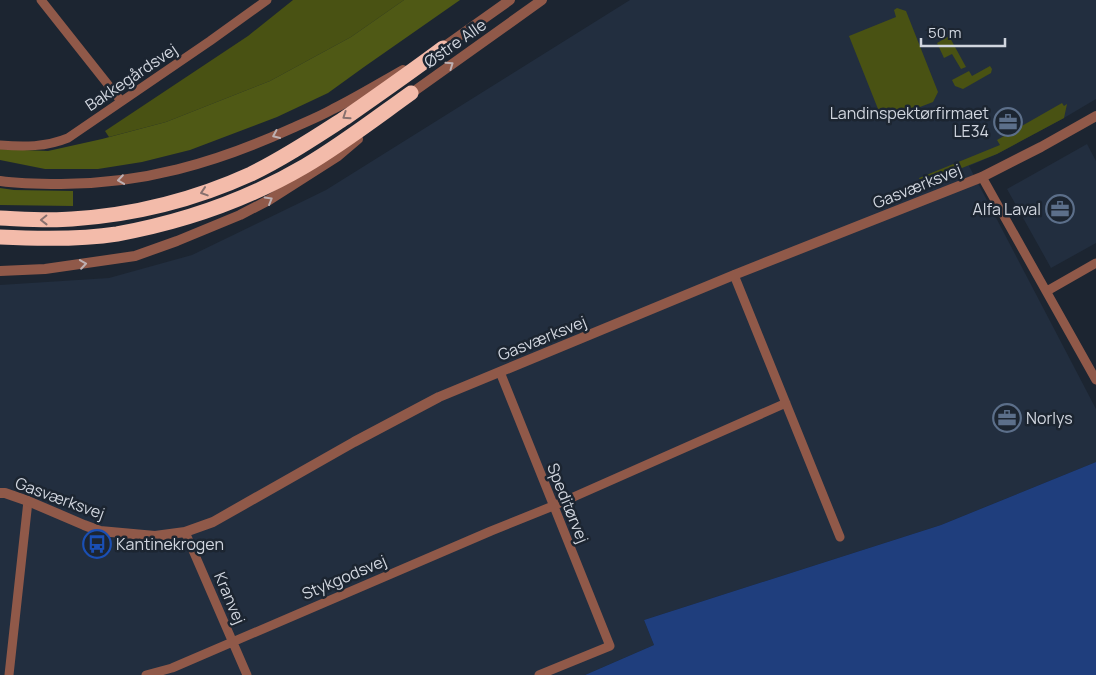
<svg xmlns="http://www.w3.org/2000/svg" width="1096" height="675" viewBox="0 0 1096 675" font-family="Manrope,sans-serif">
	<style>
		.built { fill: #222e3f }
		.green { fill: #495213 }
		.forest { fill: #4f5915 }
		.water { fill: #1f3e7d }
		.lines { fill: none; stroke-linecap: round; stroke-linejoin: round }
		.minor { stroke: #905949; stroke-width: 9 }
		.tertiary { stroke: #905949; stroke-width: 10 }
		.motorway { stroke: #f3bbaa; stroke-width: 15 }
		.oneway { stroke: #beb0b2 }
		.oneway2 { stroke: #88706e }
		.labels { text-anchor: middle; stroke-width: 5; stroke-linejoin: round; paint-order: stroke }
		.street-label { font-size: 16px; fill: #d1d6df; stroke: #1c2531 }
		.poi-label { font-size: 16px; fill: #d1d6df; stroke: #1c2531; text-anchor: end }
	</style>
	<rect width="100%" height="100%" fill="#1c2531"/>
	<path class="built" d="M630 0H1096V99L1064 118 997 154 969 166 1096 409V462L941 525 644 620 654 645 585 675H0V285L109 278 192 255 326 190Z
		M1087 144 1096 161V243L1051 268 1007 189Z"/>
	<path class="green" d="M293 0H404L351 37 270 81 166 122 109 137 105 131 248 36Z
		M897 8 906 11 938 92 933 102 894 117 878 109 849 36 896 17 894 10Z
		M949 36 966 67 961 69 952 54 944 58 937 43Z
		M990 66 992 69 991 73 963 89 955 86 952 80 969 71 972 76Z
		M1062 103 1064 106 1067 104 1064 118 997 154 922 184 919 178 1000 145 997 140Z"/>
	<path class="forest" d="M404 0H460L364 67 328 93 277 117 190 150 142 162 98 169H45L0 160V149L48 151 102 139 166 122 270 81 351 37Z
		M0 188 14 190 73 191V206L0 205Z"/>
	<path class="water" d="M1096 462V675H585L654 645 644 620 941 525Z"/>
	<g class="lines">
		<path class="minor" d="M41 0 121 101
			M0 145C24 147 46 147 68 138L210 41 267 0
			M982 177 1096 380
			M734 275 840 537
			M1047 291 1096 263
			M500 372 610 646 539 675
			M185 532 247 675
			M9 675 28 501
			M146 675 172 668 491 531 553 506 786 403"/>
		<path class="tertiary" d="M438 51 510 0
			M406 97 542 0
			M0 181C20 184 40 184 61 184 142 184 215 163 288 130 303 123 319 117 333 109 357 97 380 83 403 70
			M0 271 45 269 135 256 177 241 240 215 269 200 338 156 358 139
			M0 493H5L28 501 84 525 100 531 155 536 185 532 213 522 354 442 439 397 734 275 982 177 1041 147 1096 116"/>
		<path class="motorway" d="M0 218C24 219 48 221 72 219 133 215 194 200 251 174 284 158 314 138 345 118 378 95 411 72 443 48
			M0 237C39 239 79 240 117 234 183 222 247 200 305 166 341 145 376 118 411 93"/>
	</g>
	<defs><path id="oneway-chevron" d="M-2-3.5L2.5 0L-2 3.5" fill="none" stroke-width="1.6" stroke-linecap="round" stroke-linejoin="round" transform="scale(1.25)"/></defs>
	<g class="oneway">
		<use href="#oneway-chevron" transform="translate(450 65) rotate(-35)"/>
		<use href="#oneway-chevron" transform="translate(276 135) rotate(156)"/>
		<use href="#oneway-chevron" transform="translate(121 180) rotate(172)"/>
		<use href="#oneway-chevron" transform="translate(269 200) rotate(-30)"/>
		<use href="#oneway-chevron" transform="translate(83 264) rotate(-8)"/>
	</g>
	<g class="oneway2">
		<use href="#oneway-chevron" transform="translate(346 116) rotate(146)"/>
		<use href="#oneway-chevron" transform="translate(204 192) rotate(162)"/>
		<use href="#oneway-chevron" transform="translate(44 220) rotate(179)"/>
	</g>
	<defs>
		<symbol id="office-ring" viewBox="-11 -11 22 22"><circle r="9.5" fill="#1c2531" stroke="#5c6f8a" stroke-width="1.5"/><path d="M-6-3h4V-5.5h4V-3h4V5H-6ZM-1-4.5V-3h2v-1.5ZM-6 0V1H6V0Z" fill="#5c6f8a"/></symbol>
		<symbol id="bus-ring" viewBox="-11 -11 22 22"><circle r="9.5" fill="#1c2531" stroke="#1a4fb4" stroke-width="1.5"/><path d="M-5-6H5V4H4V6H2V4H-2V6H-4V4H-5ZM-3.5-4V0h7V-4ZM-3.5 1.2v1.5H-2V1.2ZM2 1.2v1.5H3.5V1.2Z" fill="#1a4fb4"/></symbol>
	</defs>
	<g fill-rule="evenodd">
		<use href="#office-ring" x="992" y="106" width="32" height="32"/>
		<use href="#office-ring" x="1044" y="193" width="32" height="32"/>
		<use href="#office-ring" x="991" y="402" width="32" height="32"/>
		<use href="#bus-ring" x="81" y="528" width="32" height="32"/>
	</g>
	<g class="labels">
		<g class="street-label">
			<text transform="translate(455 43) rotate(-35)" y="6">Østre Alle</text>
			<text transform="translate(131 77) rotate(-34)" y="6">Bakkegårdsvej</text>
			<text transform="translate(917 186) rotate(-22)" y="6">Gasværksvej</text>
			<text transform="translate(542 338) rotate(-22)" y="6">Gasværksvej</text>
			<text transform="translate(60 498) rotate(20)" y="6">Gasværksvej</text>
			<text transform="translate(568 503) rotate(68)" y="6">Speditørvej</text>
			<text transform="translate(344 577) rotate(-23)" y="6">Stykgodsvej</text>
			<text transform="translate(230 598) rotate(67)" y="6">Kranvej</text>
		</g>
		<g class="poi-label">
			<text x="989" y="119">Landinspektørfirmaet<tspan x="989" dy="18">LE34</tspan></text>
			<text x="1041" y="215">Alfa Laval</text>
			<text x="1026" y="424" text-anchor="start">Norlys</text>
			<text x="116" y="550" text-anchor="start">Kantinekrogen</text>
		</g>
	</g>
	<path d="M921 38v8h84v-8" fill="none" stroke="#d1d6df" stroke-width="2.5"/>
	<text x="928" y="38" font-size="15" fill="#d1d6df" stroke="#1c2531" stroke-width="4" paint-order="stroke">50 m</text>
</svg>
